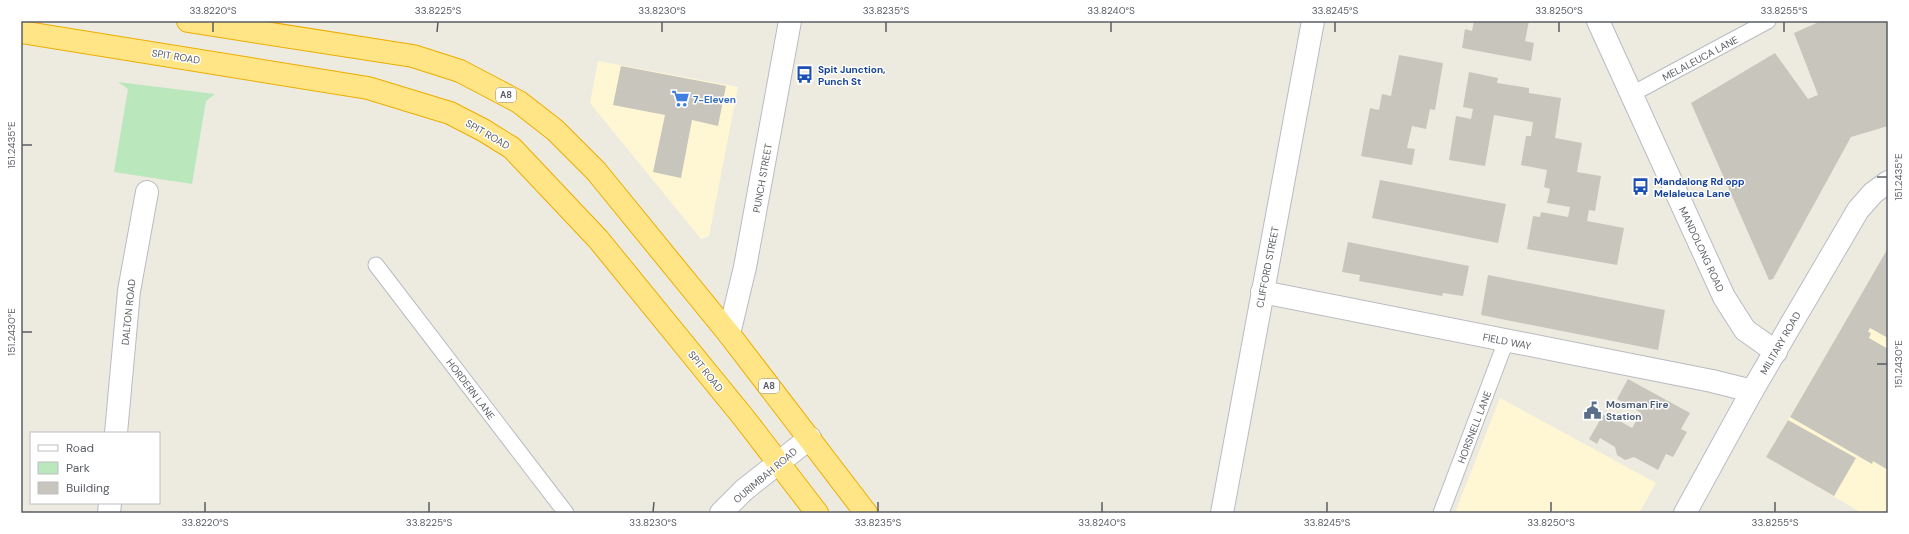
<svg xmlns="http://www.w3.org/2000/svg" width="1909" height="534" viewBox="0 0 1909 534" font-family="'DM Sans',sans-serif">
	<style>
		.commercial { fill: #fff7d3 }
		.green { fill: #bae7bc }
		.building { fill: #c8c5bd }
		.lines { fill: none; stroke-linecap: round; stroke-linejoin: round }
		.lane-casing { stroke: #b8bbc1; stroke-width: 17 }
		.street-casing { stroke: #b8bbc1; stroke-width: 24 }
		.secondary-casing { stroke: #b9bcc3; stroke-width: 24 }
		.highway-casing { stroke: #edad00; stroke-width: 24 }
		.lane { stroke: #fff; stroke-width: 15 }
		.street { stroke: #fff; stroke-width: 22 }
		.secondary { stroke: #fff; stroke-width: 22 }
		.highway { stroke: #ffe585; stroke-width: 22 }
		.ticks { fill: none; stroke: #595d63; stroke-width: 1.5 }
		.labels { text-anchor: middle; stroke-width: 3; stroke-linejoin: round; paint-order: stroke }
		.shield { fill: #fff; stroke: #8b8e92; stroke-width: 1 }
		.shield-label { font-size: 9px; font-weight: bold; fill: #595d63 }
		.street-label { font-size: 10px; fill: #595d63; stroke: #fff }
		.transit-label { font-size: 10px; font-weight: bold; fill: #164399; stroke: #fff; text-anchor: start }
		.shop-label { font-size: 10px; font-weight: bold; fill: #366cbe; stroke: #fff; text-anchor: start }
		.service-label { font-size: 10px; font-weight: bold; fill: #4e5e75; stroke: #fff; text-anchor: start }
		.neatline { fill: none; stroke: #595d63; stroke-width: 1.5 }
		.ticks-label { font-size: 10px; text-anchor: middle; fill: #595d63 }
	</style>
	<rect width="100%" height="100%" fill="#edebe0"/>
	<path class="commercial" d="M598 61 738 87 709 236 701 239 590 103Z
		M1888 248V505L1884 513H1862L1766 457Z
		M1500 398 1656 483 1639 513H1455Z"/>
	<path class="green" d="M118 82 215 94 206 101 192 184 114 172 128 89Z"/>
	<path class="building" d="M1474 21H1529L1525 41 1534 43 1531 61 1462 48 1465 29 1472 31Z
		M1821 21H1888V126L1851 137 1773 279 1769 280 1691 103 1775 53 1808 99 1818 95 1794 33Z
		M1399 55 1443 63 1435 110 1430 109 1426 129 1412 126 1407 148 1415 149 1412 165 1361 156 1370 108 1379 110 1382 94 1391 96Z
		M621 66 726 86 718 126 692 120 681 178 653 172 665 115 613 105Z
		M1469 72 1498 78 1497 83 1529 88V93L1561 98 1555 138 1582 143 1577 172 1601 176 1595 211 1589 210 1587 221 1624 228 1617 265 1527 249 1533 216 1540 217 1541 212 1568 217 1570 207 1547 203 1550 189 1544 187 1547 170 1521 165 1526 136H1531L1533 122 1494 115 1485 166 1449 160 1456 116 1471 119 1473 109 1463 107Z
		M1380 180 1506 204 1498 243 1372 218Z
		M1348 242 1469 266 1463 296 1443 293 1442 296 1359 281 1360 275 1342 272Z
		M1888 248V338L1870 328 1868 332 1871 333 1869 338 1888 349V470L1873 461 1872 464 1790 417Z
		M1488 275 1665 310 1658 350 1481 315Z
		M1628 379 1690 413 1681 429 1687 432 1673 457 1666 454 1658 470 1634 457 1625 460 1617 455 1615 447 1600 438 1597 444 1589 439 1603 415 1608 417 1611 416 1632 428 1641 413 1617 399Z
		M1788 420 1856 458 1834 496 1766 457Z"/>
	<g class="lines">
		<defs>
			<path id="lane" d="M1632 94 1768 21
				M376 265 566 513
				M1441 513 1506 341"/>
			<path id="street" d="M1598 21 1724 297 1745 330 1776 352
				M1262 292 1712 381 1752 391
				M729 334 745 267 790 21
				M116 433 129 291 147 192
				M109 513 110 503
				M1222 513 1313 21"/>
			<path id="secondary" d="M721 513 744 490 810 438
				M1685 513 1752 391 1858 210 1873 193 1888 182"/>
			<path id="highway" d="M188 21 413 56 460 71 519 102 555 130 596 171 729 334 866 513
				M21 32 368 88 450 113 483 130 512 148 598 239 744 418 817 513"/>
		</defs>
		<use href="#lane" class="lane-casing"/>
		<use href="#street" class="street-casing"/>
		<use href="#secondary" class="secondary-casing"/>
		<use href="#highway" class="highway-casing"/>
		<use href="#lane" class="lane"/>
		<use href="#street" class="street"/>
		<use href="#secondary" class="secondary"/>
		<use href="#highway" class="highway"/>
	</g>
	<path class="ticks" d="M213 32V22M437 32 438 22M662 32V22M886 32V22M1111 32V22M1335 32V22M1559 32V22M1784 32V22M22 145H32M1877 177H1887M22 332H32M1877 364H1887M205 512V502M429 512V502M653 512 654 502M878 512V502M1102 512V502M1327 512V502M1551 512V502M1775 512V502"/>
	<defs>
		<symbol id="bus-bare" viewBox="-9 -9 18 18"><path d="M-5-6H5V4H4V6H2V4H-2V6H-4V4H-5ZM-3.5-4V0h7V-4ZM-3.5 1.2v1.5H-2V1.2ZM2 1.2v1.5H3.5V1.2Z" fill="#1a4fb4" stroke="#fff" stroke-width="2.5" paint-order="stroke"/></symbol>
		<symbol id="supermarket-bare" viewBox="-9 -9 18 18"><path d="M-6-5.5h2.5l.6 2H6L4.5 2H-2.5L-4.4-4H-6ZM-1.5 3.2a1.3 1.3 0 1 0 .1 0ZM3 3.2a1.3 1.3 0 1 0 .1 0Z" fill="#3f7fe0" stroke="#fff" stroke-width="2.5" paint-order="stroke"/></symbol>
		<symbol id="civic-bare" viewBox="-9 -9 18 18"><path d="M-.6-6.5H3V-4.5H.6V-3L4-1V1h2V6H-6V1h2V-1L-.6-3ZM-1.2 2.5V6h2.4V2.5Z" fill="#5c6f8a" stroke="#fff" stroke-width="2.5" paint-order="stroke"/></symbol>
	</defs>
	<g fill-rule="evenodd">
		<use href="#bus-bare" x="792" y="62" width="25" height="25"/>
		<use href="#supermarket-bare" x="668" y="86" width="25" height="25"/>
		<use href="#bus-bare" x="1628" y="174" width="25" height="25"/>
		<use href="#civic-bare" x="1580" y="398" width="25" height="25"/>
	</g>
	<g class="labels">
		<g class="shield">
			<rect x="496" y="88" width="20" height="14" rx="3"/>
			<rect x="759" y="379" width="20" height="14" rx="3"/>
		</g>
		<g class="shield-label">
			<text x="506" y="98">A8</text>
			<text x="769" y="389">A8</text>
		</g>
		<g class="street-label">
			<text transform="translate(176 56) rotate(9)" y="4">SPIT ROAD</text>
			<text transform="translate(1700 58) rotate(-28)" y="4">MELALEUCA LANE</text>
			<text transform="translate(488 134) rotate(30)" y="4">SPIT ROAD</text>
			<text transform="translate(762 178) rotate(-80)" y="4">PUNCH STREET</text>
			<text transform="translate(1702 249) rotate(65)" y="4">MANDOLONG ROAD</text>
			<text transform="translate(1267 267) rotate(-79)" y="4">CLIFFORD STREET</text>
			<text transform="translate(128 312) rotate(-84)" y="4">DALTON ROAD</text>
			<text transform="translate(1507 341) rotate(11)" y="4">FIELD WAY</text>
			<text transform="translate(1780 343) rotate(-60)" y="4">MILITARY ROAD</text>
			<text transform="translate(706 371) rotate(51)" y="4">SPIT ROAD</text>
			<text transform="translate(471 389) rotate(53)" y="4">HORDERN LANE</text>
			<text transform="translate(1474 427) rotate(-69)" y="4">HORSNELL LANE</text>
			<text transform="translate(765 475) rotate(-40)" y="4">OURIMBAH ROAD</text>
		</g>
		<g class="transit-label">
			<text x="818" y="73">Spit Junction,<tspan x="818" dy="12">Punch St</tspan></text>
			<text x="1654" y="185">Mandalong Rd opp<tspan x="1654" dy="12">Melaleuca Lane</tspan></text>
		</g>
		<g class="shop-label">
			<text x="693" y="103">7-Eleven</text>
		</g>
		<g class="service-label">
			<text x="1606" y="408">Mosman Fire<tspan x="1606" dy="12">Station</tspan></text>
		</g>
	</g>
	<rect width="1909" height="534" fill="none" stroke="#ffffff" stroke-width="44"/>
	<rect x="30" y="432" width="130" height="72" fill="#ffffff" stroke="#bdbec1"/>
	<rect x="38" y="445" width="20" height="6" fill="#ffffff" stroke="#bdbec1"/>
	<text x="66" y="452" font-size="12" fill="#595d63">Road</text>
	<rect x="38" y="462" width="20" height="12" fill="#bae7bc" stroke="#bdbec1"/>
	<text x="66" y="472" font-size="12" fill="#595d63">Park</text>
	<rect x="38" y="482" width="20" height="12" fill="#c8c5bd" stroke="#bdbec1"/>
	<text x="66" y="492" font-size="12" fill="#595d63">Building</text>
	<rect x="22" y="22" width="1865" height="490" class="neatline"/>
	<g class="ticks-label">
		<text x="213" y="14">33.8220°S</text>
		<text x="438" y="14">33.8225°S</text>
		<text x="662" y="14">33.8230°S</text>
		<text x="886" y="14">33.8235°S</text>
		<text x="1111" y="14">33.8240°S</text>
		<text x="1335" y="14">33.8245°S</text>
		<text x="1559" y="14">33.8250°S</text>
		<text x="1784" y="14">33.8255°S</text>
		<text transform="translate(11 145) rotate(-90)" y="4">151.2435°E</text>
		<text transform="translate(1898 177) rotate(-90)" y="4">151.2435°E</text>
		<text transform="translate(11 332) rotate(-90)" y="4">151.2430°E</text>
		<text transform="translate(1898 364) rotate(-90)" y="4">151.2430°E</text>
		<text x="205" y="526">33.8220°S</text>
		<text x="429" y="526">33.8225°S</text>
		<text x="653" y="526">33.8230°S</text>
		<text x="878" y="526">33.8235°S</text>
		<text x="1102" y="526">33.8240°S</text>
		<text x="1327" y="526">33.8245°S</text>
		<text x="1551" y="526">33.8250°S</text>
		<text x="1775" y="526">33.8255°S</text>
	</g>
</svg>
